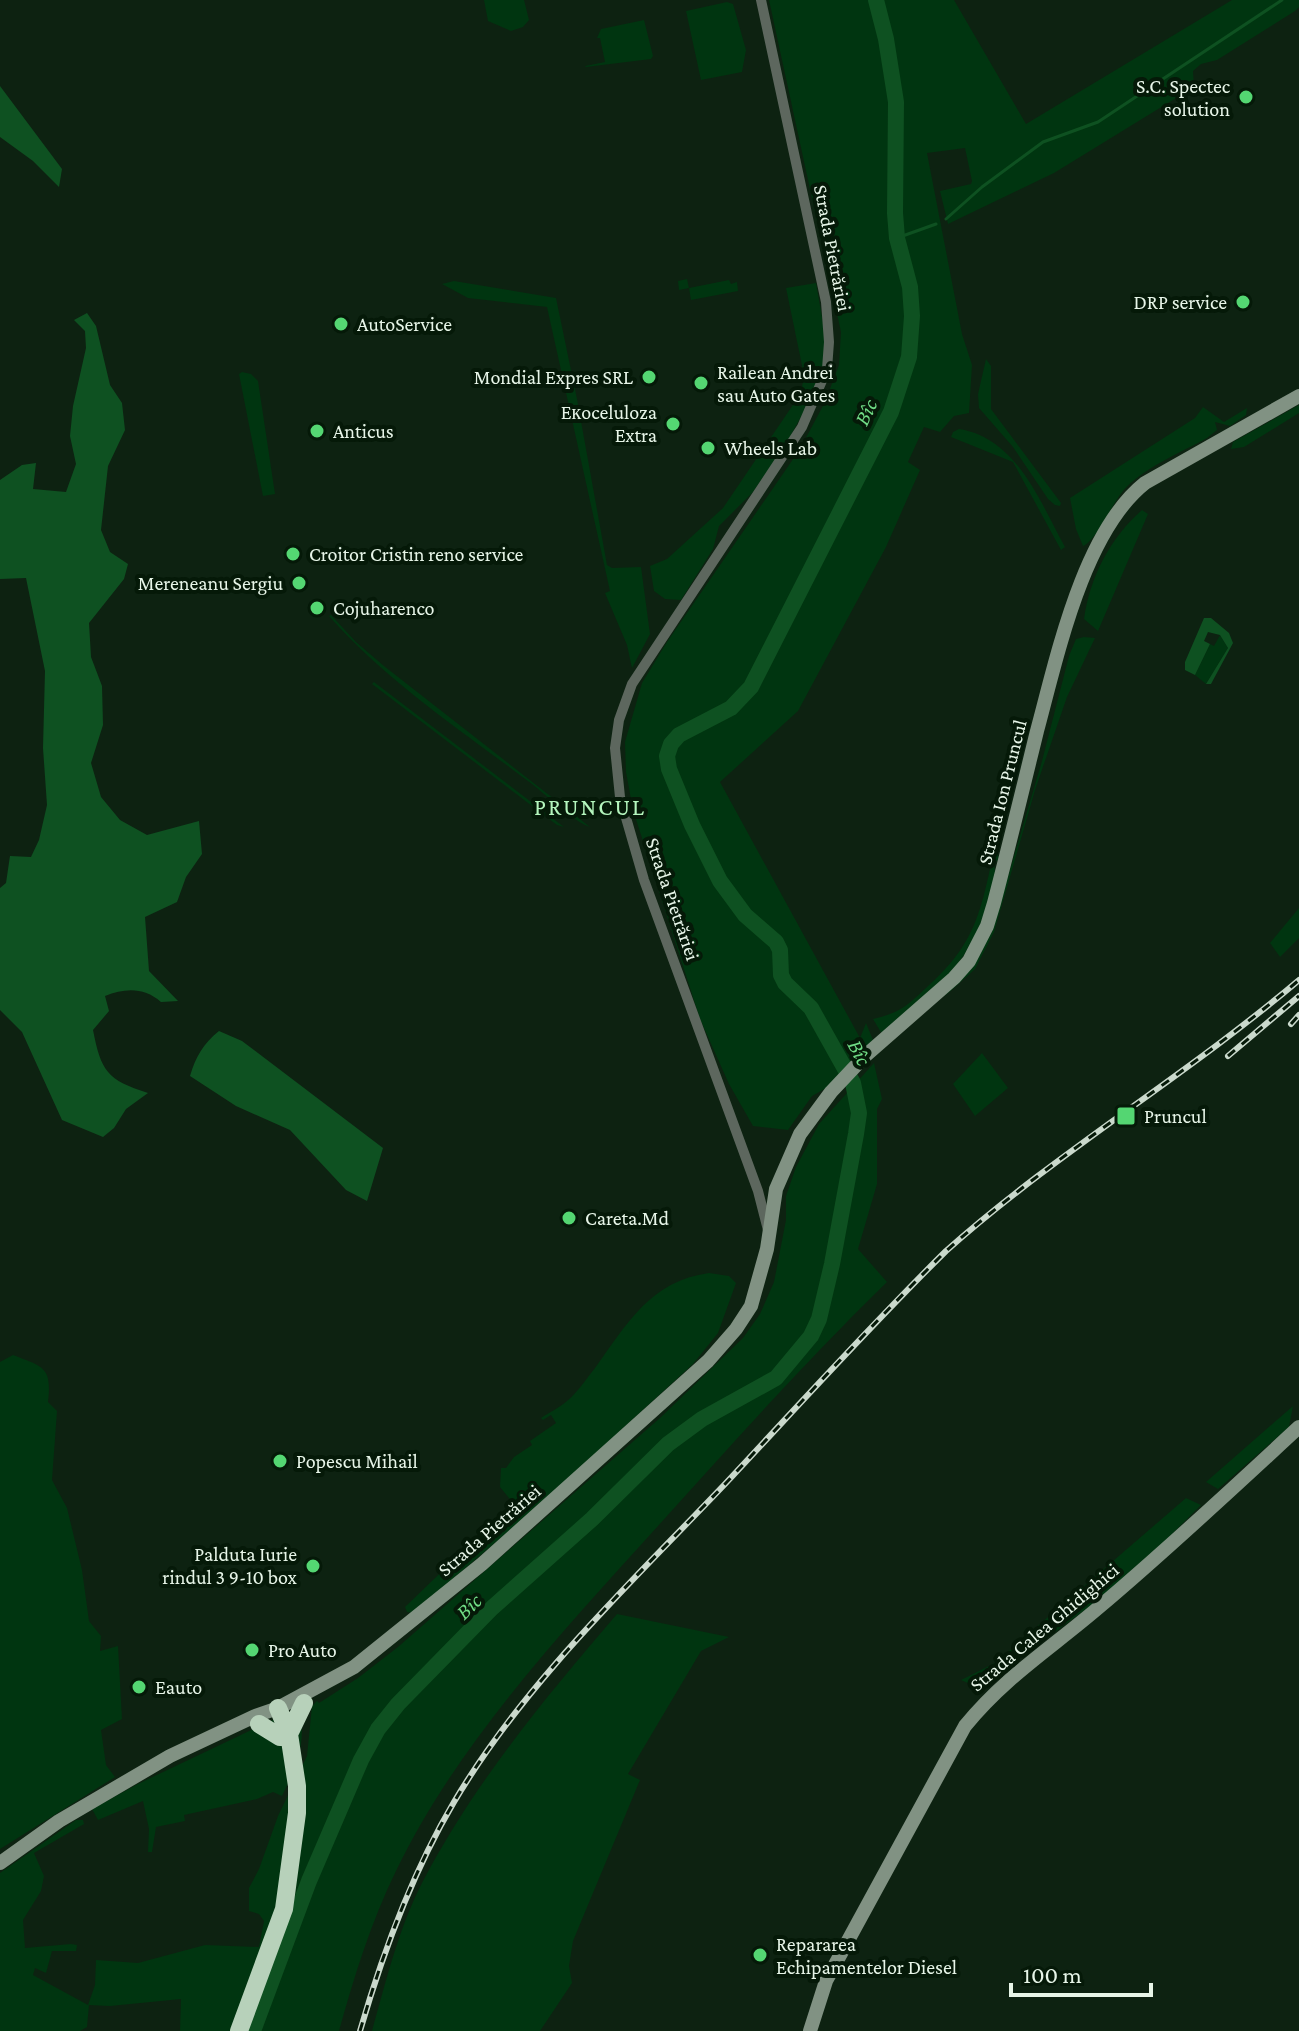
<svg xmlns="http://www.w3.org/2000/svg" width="1299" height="2031" viewBox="0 0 1299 2031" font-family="'Crimson Pro',serif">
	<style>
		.green { fill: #003510 }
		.water { fill: #0e5121 }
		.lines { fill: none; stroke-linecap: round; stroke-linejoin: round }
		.stream { stroke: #0e5121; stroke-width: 3 }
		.river { stroke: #0e5121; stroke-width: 16 }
		.street { stroke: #5d675e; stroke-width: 10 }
		.secondary { stroke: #819283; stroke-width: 14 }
		.highway { stroke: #b7d1ba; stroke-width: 18 }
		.rail-casing { stroke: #cad9cc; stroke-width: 6 }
		.rail { stroke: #051908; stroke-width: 3; stroke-dasharray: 9; stroke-linecap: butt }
		.poi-dot { fill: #54d672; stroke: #051908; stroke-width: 3 }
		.labels { text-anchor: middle; stroke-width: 8; stroke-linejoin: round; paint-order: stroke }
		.poi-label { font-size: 20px; fill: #e7f5e8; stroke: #051908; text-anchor: start }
		.street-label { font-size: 20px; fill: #e7f5e8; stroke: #051908 }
		.water-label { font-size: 22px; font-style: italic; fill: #70db85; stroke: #051908 }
		.quarter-label { font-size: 24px; letter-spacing: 2px; fill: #b4f5bd; stroke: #051908 }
	</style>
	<rect width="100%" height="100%" fill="#0d2211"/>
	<path class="green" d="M484 0H524L529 20 523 27 511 31 488 21Z
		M769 0H954L1026 124 1232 0H1299V7L1295 11 1217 60 1201 64 1193 71 1194 87 1054 173 948 224 940 191 971 184 972 181 965 148 927 153 962 334 972 365 969 413 954 416 940 432 924 427 908 462 920 470 886 547 798 711 720 782 860 1038 866 1023 873 1040 828 1087 812 1096 788 1130 753 1126 729 1084 700 1019 633 810 626 772 625 742 642 683 667 642 800 449 825 402 839 365 841 332Z
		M727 2 733 4 746 50 742 72 701 80 686 11Z
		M644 20 653 56 651 59 586 67 585 66 605 62 600 38H597L601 29Z
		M687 279 689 288 729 280 731 284 737 282 738 291 691 300 689 288 679 290 678 281Z
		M454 281 556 298 577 399 607 565 612 568 641 567 650 634 632 668 627 645 605 593 610 591 547 307 468 298 442 284Z
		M816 283 827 345 824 368 808 404 786 444 753 492 719 526 713 549 681 600 665 599 654 591 650 566 667 559 723 508 801 393 804 375 786 288Z
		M986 359 991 366V409L1061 503 1060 506 1055 505 1048 499 1013 447 979 408 978 394Z
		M242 372 251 374 258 381 275 494 263 496 239 374Z
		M1299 405V413L1244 447 1231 449 1233 442Z
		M1203 407 1224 422 1247 408 1246 415 1230 426 1215 422 1217 430 1207 438C1182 452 1141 469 1123 491 1112 504 1096 541 1083 546L1076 529 1070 498 1195 418Z
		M959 429C1017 438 1040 502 1065 547L1061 550 1013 462 951 437 953 432Z
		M1142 510 1148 514 1098 631 1084 619C1090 577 1110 538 1142 510Z
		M331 615 356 642 384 666 590 827C574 822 547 796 532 784 463 732 386 681 329 616Z
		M1220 635 1228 648 1206 684 1195 675 1210 644 1214 646Z
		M1084 637 1095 638 1067 697 1035 790 994 932 975 969 944 997 977 960 992 931 1042 761 1069 656 1076 639Z
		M374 682 564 827 557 825 372 684Z
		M995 846 999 858 994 864C997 878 993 887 989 900 969 968 933 991 882 1034L873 1019C899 1013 907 1006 926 988 977 943 981 910 995 846Z
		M1299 908V938L1280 957 1270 943Z
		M982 1053 1008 1088 975 1116 953 1084Z
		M874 1063 882 1099 877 1109V1184L858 1249 887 1282C810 1357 739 1436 667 1516 568 1626 461 1737 396 1871 371 1922 354 1977 339 2031H180L181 1999 110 2006 89 2005 87 2027 80 2031H0V1873L76 1820H83L84 1824 34 1853 44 1876 41 1891 23 1920 25 1948 71 1944 77 1945 76 1951H52L46 1973 35 1968 33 1975 88 2005 95 1985 96 1960 138 1963 205 1945 259 1947 264 1921 259 1914 249 1911V1888L259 1869 278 1816 307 1756 312 1706 317 1701 319 1703 358 1678 398 1647 660 1418 743 1338 760 1314 774 1282 786 1220V1196L796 1167 819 1124Z
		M709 1273 729 1276 736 1283 718 1333 693 1364 537 1507 413 1613 407 1612 405 1607 513 1503 500 1487 501 1468H506L514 1457 532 1445 530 1441 556 1423 551 1415 543 1420 541 1418C550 1412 559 1408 567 1401 578 1392 586 1379 595 1368 627 1324 650 1281 709 1273Z
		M13 1355C44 1367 52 1367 48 1402L57 1411 52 1480 67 1508 82 1570 89 1621 101 1636 100 1651 118 1646 122 1719 101 1730 106 1765 115 1777 0 1849V1362Z
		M1293 1406 1289 1427 1218 1489 1206 1482Z
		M1186 1498 1201 1505 1164 1542 1093 1604 979 1688 961 1680 995 1663Z
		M617 1614 729 1637 701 1651 628 1774 640 1780 573 1941 569 1966 572 1983 540 2031H372C386 1981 399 1927 423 1881 475 1782 545 1698 617 1614Z
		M283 1715 301 1720C305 1748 294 1771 282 1796L273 1792 257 1799 184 1815 185 1821 156 1827 152 1852H148L149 1829 143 1801 98 1820 92 1809 138 1784Z"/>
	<path class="water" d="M0 86 62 169 59 187 33 161 0 137Z
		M87 313 96 326 110 385 122 403 125 430 108 466 101 530 110 552 128 564 124 579 89 623 91 657 102 686 103 725 91 763 101 797 120 820 147 835 199 821 202 854 186 877 177 902 145 917 149 971 178 1001 161 1002C144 987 125 988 105 996L109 1011 93 1030C101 1071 107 1080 148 1093L126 1109 114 1128 103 1137 62 1120 22 1032 0 1010V888L6 883 10 856 31 857 39 840 47 805 43 748 45 671 26 578 0 579V480L22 465 36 463 33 489 66 492 76 464 70 436 73 406 86 348 85 331 74 320Z
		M1204 618H1211L1229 633 1233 643 1211 684H1206L1228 648 1220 635 1208 632 1204 641 1210 644 1195 675 1185 670V662Z
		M219 1031 242 1041 383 1148 367 1201 346 1190 290 1130 236 1106 190 1076C196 1056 203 1044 219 1031Z"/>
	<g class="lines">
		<path class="stream" d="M946 219 982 187 1043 142 1098 122 1282 0
			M897 238 936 224"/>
		<path class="river" d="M253 2031 309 1881 361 1760 378 1729 398 1704 492 1608 592 1519 668 1444 702 1419 776 1378 811 1336 819 1319 832 1264 856 1134 859 1113 853 1083 811 1008 785 983 781 975 780 950 776 942 745 915 720 881 692 825 669 769 667 756 671 744 679 735 731 708 751 687 891 412 909 357 912 316 910 287 897 238 895 213 896 102 886 39 876 0"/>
		<path class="street" d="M761 0 826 302 829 342 827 369 802 427 632 684 619 720 615 748 620 797 644 880 758 1191 768 1230"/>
		<path class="secondary" d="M0 1863 59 1821 170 1756 255 1716 278 1708 354 1667 482 1564 708 1361 736 1329 751 1306 767 1249 776 1189 800 1134 831 1092 865 1056 954 978 969 961 987 926 994 903C1009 846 1023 788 1037 731 1057 657 1083 532 1145 483L1299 396
			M810 2031 826 1981 965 1726C1005 1677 1050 1649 1098 1608 1167 1550 1233 1488 1299 1427"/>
		<path class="highway" d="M259 1724 280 1737
			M289 1734 304 1703
			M239 2031 284 1909 297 1813V1786L289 1734 278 1708"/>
		<defs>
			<path id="rail" d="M1291 1024 1299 1015
				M1228 1056 1299 996
				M360 2031C383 1952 412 1873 454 1802 525 1682 630 1584 725 1484 798 1406 870 1326 946 1251 1057 1152 1186 1076 1299 980"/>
		</defs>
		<use href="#rail" class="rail-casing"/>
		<use href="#rail" class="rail"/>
	</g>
	<g class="poi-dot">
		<circle cx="1246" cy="97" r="8"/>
		<circle cx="1243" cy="302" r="8"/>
		<circle cx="341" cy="324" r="8"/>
		<circle cx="649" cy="377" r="8"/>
		<circle cx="701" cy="383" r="8"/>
		<circle cx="673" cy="424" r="8"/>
		<circle cx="317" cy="431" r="8"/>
		<circle cx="708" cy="448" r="8"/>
		<circle cx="293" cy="554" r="8"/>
		<circle cx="299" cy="583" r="8"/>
		<circle cx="317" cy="608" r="8"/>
		<rect x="1116" y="1106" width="20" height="20" rx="4"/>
		<circle cx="569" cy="1218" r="8"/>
		<circle cx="280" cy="1461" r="8"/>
		<circle cx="313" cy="1566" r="8"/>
		<circle cx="252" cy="1650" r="8"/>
		<circle cx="139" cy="1687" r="8"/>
		<circle cx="760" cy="1955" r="8"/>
	</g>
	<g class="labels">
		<g class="poi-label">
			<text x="1230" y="93" text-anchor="end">S.C. Spectec<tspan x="1230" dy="23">solution</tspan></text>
			<text x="1227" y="309" text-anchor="end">DRP service</text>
			<text x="357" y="331">AutoService</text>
			<text x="717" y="379">Railean Andrei<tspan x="717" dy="23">sau Auto Gates</tspan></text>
			<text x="633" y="384" text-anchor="end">Mondial Expres SRL</text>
			<text x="657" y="419" text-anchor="end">Eкoceluloza<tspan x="657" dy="23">Extra</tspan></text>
			<text x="333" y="438">Anticus</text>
			<text x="724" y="455">Wheels Lab</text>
			<text x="309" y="561">Croitor Cristin reno service</text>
			<text x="283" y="590" text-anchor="end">Mereneanu Sergiu</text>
			<text x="333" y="615">Cojuharenco</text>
			<text x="1144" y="1123">Pruncul</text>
			<text x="585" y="1225">Careta.Md</text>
			<text x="296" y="1468">Popescu Mihail</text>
			<text x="297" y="1561" text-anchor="end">Palduta Iurie<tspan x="297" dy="23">rindul 3 9-10 box</tspan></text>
			<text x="268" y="1657">Pro Auto</text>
			<text x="155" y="1694">Eauto</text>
			<text x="776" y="1951">Repararea<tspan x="776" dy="23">Echipamentelor Diesel</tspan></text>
		</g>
		<g class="street-label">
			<text transform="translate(833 248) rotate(79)" y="7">Strada Pietrăriei</text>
			<text transform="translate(1002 792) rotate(-76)" y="7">Strada Ion Pruncul</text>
			<text transform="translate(673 899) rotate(71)" y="7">Strada Pietrăriei</text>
			<text transform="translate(489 1530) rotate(-41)" y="7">Strada Pietrăriei</text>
			<text transform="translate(1044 1627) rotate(-40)" y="7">Strada Calea Ghidighici</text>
		</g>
		<g class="water-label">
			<text transform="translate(865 412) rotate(-65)" y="8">Bîc</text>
			<text transform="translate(860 1052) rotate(62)" y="8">Bîc</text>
			<text transform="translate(468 1606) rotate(-44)" y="8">Bîc</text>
		</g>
		<g class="quarter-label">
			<text x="590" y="815">PRUNCUL</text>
		</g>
	</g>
	<path d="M1011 1983v12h140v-12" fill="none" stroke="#e7f5e8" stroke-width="4"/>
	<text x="1023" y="1983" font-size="24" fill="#e7f5e8" stroke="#051908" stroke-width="6" paint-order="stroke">100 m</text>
</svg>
